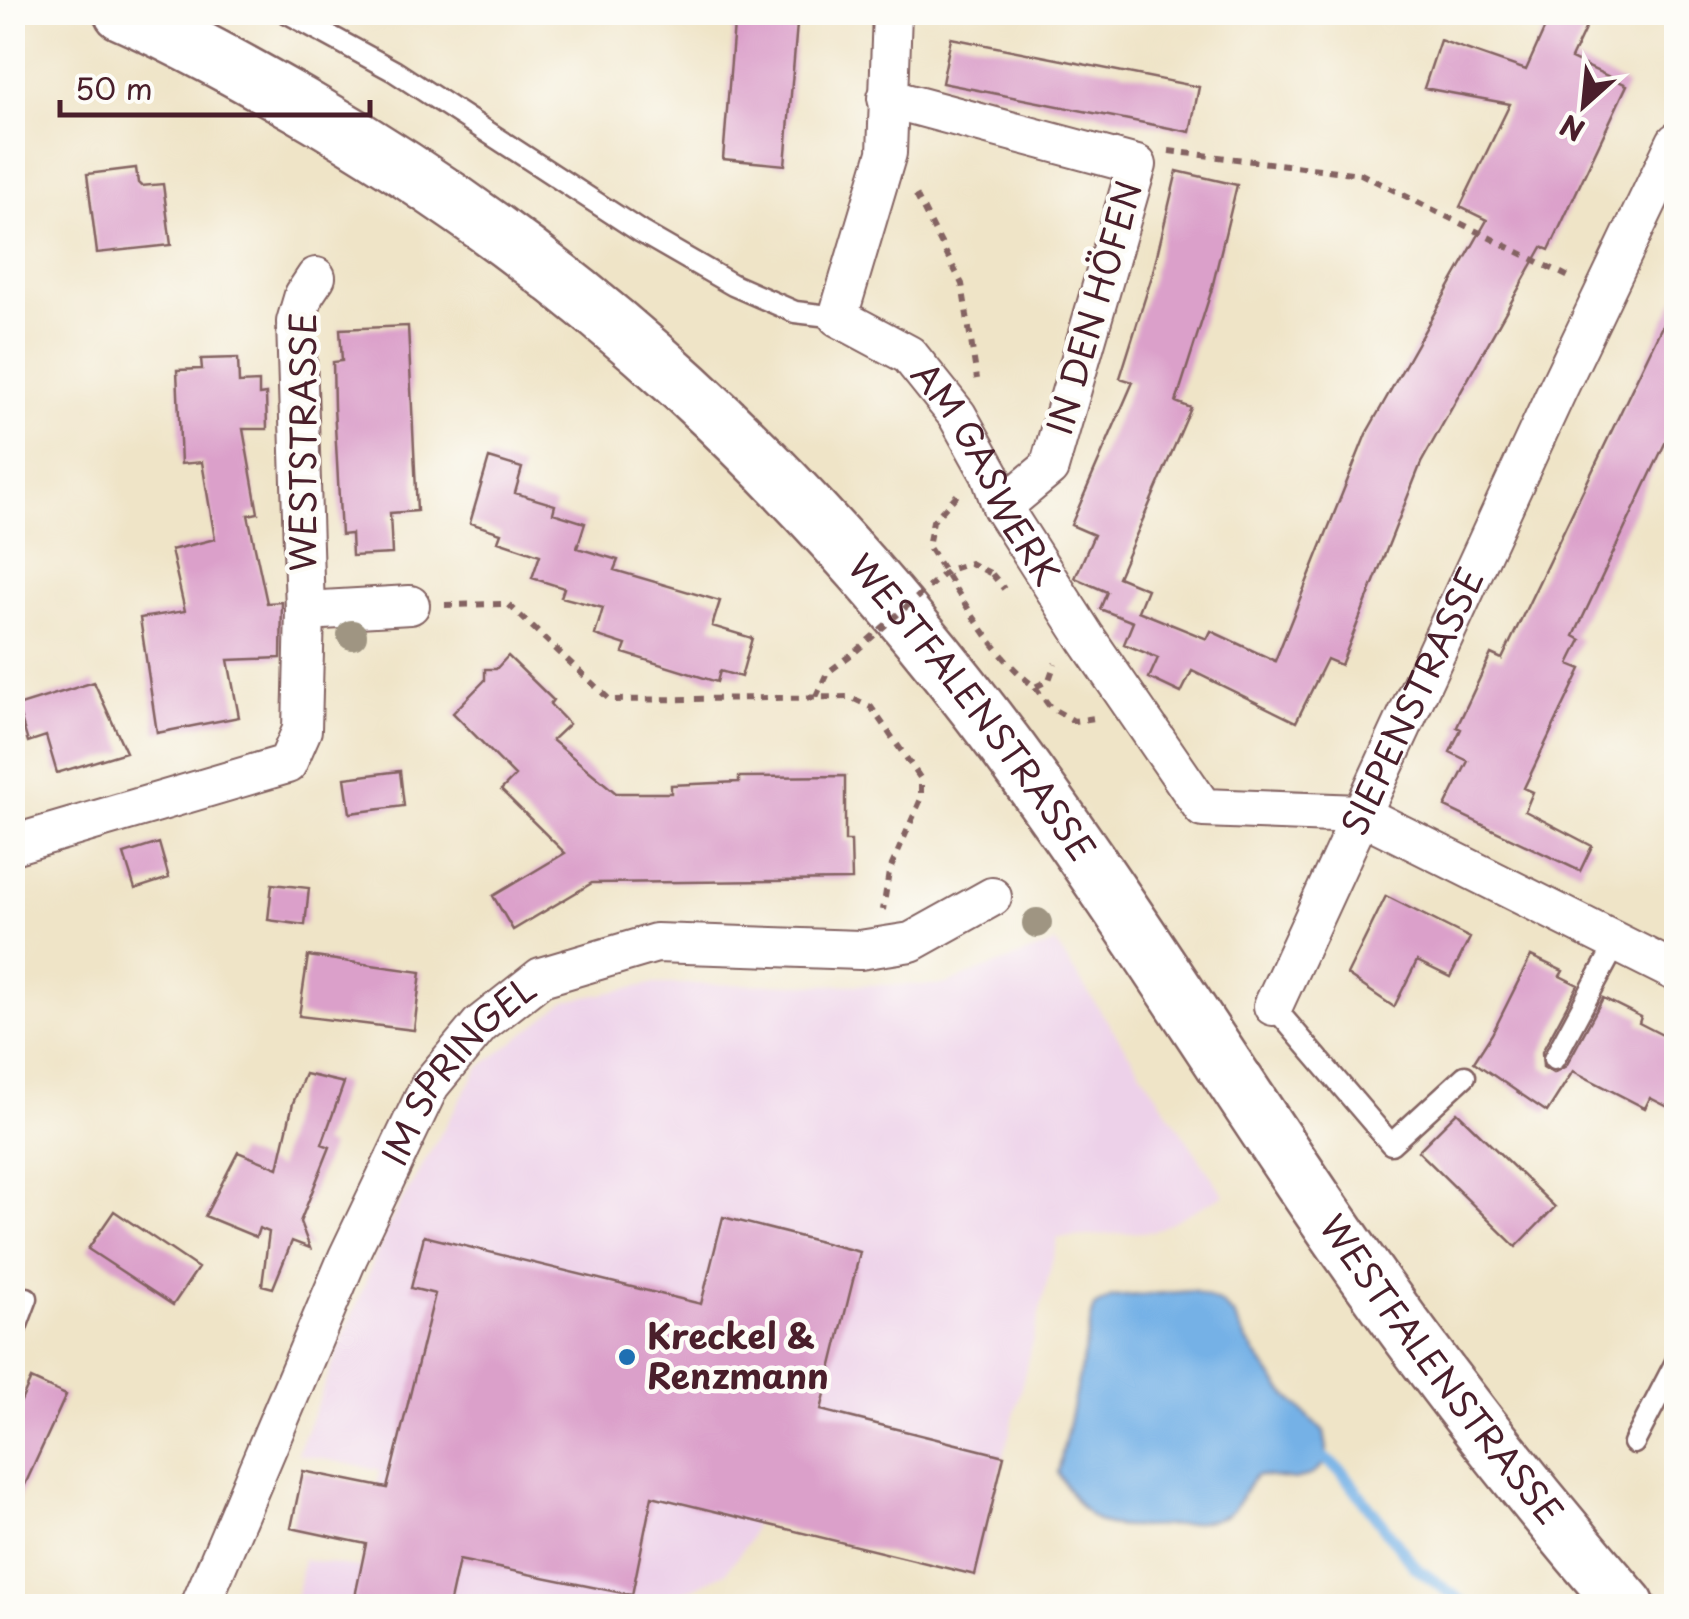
<svg xmlns="http://www.w3.org/2000/svg" width="1689" height="1619" viewBox="0 0 1689 1619" font-family="'Playpen Sans',sans-serif">
	<style>
		.built { fill: #edd1e9 }
		.water { fill: #74b1e6; stroke: #5f6888; stroke-width: 2.5 }
		.lines { fill: none; stroke-linecap: round; stroke-linejoin: round }
		.stream { stroke: #74b1e6; stroke-width: 12 }
		.building { fill: #dba0ca }
		.service-casing { stroke: #846462; stroke-width: 25 }
		.minor-casing { stroke: #846462; stroke-width: 42 }
		.primary-casing { stroke: #846462; stroke-width: 60 }
		.path { stroke: #846462; stroke-width: 6; stroke-dasharray: 8 8; stroke-linecap: butt }
		.service { stroke: #fff; stroke-width: 20 }
		.minor { stroke: #fff; stroke-width: 38 }
		.primary { stroke: #fff; stroke-width: 55 }
		.path-bridge { stroke: #846462; stroke-width: 6; stroke-dasharray: 8 8; stroke-linecap: butt }
		.tree { fill: #9f9582 }
		.poi-dot { fill: #1f6fb2; stroke: #fdfcf7; stroke-width: 4 }
		.labels { text-anchor: middle; stroke-width: 9; stroke-linejoin: round; paint-order: stroke }
		.street-label { font-size: 35px; fill: #4a1f2b; stroke: #fdfcf7 }
		.poi-label { font-size: 35px; font-weight: bold; fill: #4a1f2b; stroke: #fdfcf7; text-anchor: start }
	</style>
	<rect width="100%" height="100%" fill="#fdfcf7"/>
	<filter id="ink" filterUnits="userSpaceOnUse"><feTurbulence type="fractalNoise" baseFrequency=".01" numOctaves="2"/><feDisplacementMap in="SourceGraphic" scale="20" xChannelSelector="R" yChannelSelector="G"/><feConvolveMatrix kernelMatrix="1 2 1 2 8 2 1 2 1" color-interpolation-filters="sRGB"/></filter>
	<filter id="wash" filterUnits="userSpaceOnUse"><feTurbulence type="fractalNoise" baseFrequency=".0048" numOctaves="4" result="noise"/><feDisplacementMap in="SourceGraphic" scale="40" xChannelSelector="R" yChannelSelector="G"/><feGaussianBlur stdDeviation="2.25" result="paint"/><feColorMatrix in="noise" values="0 0 0 0 0 0 0 0 0 0 0 0 0 0 0 0 0 1.4 0 .05"/><feComposite in="paint" operator="in"/></filter>
	<g filter="url(#wash)">
		<rect width="100%" height="100%" fill="#efe4c7"/>
		<path class="built" d="M1055 943 1224 1195 1154 1231 1058 1238 1004 1456 821 1410 859 1251 723 1218 701 1304 424 1236 412 1288 435 1294 401 1434 755 1521 748 1542 725 1573 654 1606H295L303 1559 361 1568 380 1470 297 1454 388 1225 478 1069 566 1001 652 984 943 985Z"/>
		<path class="water" d="M1193 1291 1221 1303 1234 1316 1246 1340 1281 1389 1324 1432 1327 1449 1325 1463 1313 1474 1295 1480 1256 1475C1245 1486 1241 1504 1229 1513 1214 1525 1123 1531 1105 1524 1081 1514 1071 1494 1058 1473L1094 1307 1112 1297Z"/>
		<g class="lines">
			<path class="stream" d="M1313 1450 1342 1472 1415 1567 1468 1606"/>
		</g>
		<g id="blocks">
			<path class="building" d="M735 12H798L785 165 723 159Z
				M1552 12H1593L1571 59 1627 85 1549 250 1542 247 1421 463 1341 665 1327 659 1296 722 1192 671 1181 693 1149 678 1158 658 1124 644 1133 622 1100 609 1107 592 1075 578 1094 535 1071 525 1133 382 1120 378 1152 276 1177 171 1237 185 1211 292 1176 402 1191 408 1118 577 1147 589 1138 611 1207 639 1211 631 1275 661 1366 434 1487 220 1460 207 1510 104 1424 88 1440 40 1526 70Z
				M951 38 1199 87 1190 132 942 83Z
				M136 168 138 183 141 186 163 184 171 245 97 253 87 174Z
				M1676 297V420L1574 636 1581 640 1569 664 1581 669 1524 788 1533 792 1525 811 1592 846 1580 871 1445 807 1468 761 1450 752 1461 729 1457 727 1491 654 1502 659Z
				M408 326 417 511 390 513 392 554 352 556 351 534 341 535 334 407 333 362 342 361 340 329Z
				M238 358 239 383 259 382V395L266 394 267 429H243L258 513 248 515 267 603 282 602 281 658 228 660 239 717 157 733 140 618 185 611 171 550 215 539 202 462 181 464 177 370 202 369 201 359Z
				M489 458 522 468 515 493 555 505 553 513 585 523 577 548 618 560 614 570 720 601 712 626 752 638 741 677 720 671 717 682 623 653 626 645 595 635 603 608 561 597 564 588 532 578 540 555 498 541 501 533 470 523Z
				M508 656 553 700 550 704 569 724 552 740 616 793H671V785L739 782V777L845 776V841H851L852 880 592 883 513 930 493 896 565 853 501 790 515 776 453 713 485 680V669H496Z
				M94 682 126 752 57 773 46 736 28 742 17 706Z
				M400 771 404 806 350 813 345 778Z
				M159 843 169 878 135 889 124 854Z
				M272 884 309 888 305 925 268 920Z
				M1386 896 1470 938 1450 977 1417 961 1394 1007 1347 975Z
				M308 956 421 972 414 1030 299 1016Z
				M1531 956 1563 971 1560 976 1578 985 1542 1052 1543 1067 1553 1073 1566 1066 1603 998 1641 1017 1639 1023 1676 1042V1111L1650 1098 1645 1108 1573 1071 1547 1112 1474 1062 1492 1034Z
				M305 1074 344 1083 322 1144 330 1147 300 1222 310 1248 292 1241 273 1288 262 1285 269 1232 259 1228 256 1237 205 1216 238 1152 278 1168 293 1103Z
				M1457 1112 1555 1207 1516 1247 1418 1151Z
				M114 1211 198 1268 173 1305 88 1249Z
				M723 1217 860 1252 821 1410 1004 1456 975 1575 652 1496 632 1595 459 1560 449 1606H353L366 1544 291 1528 303 1471 387 1488 435 1294 411 1288 424 1236 701 1304Z
				M31 1379 66 1395 12 1513V1421Z"/>
		</g>
	</g>
	<g filter="url(#ink)">
		<use href="#blocks" fill-opacity="0" stroke="#846462" stroke-width="2.5"/>
		<g class="lines">
			<defs>
				<path id="service" d="M286 12 394 71 641 232 733 285 795 312 838 317
					M1273 1006 1391 1144 1465 1076
					M1554 1059 1617 942
					M12 1338 27 1298
					M1634 1443 1676 1362"/>
				<g id="minor">
					<path id="s1" d="M892 12 887 153 838 317 909 355 957 415 990 474 1002 507 1086 638 1203 808 1360 814 1676 972"/>
					<path d="M887 98 1137 165 1049 468 1002 507"/>
					<path d="M305 611 410 605"/>
					<path d="M12 845 287 764 302 730 305 611 296 322 304 295 316 277"/>
					<path id="s2" d="M1273 1006 1556 393 1676 142"/>
					<path id="s3" d="M200 1606 348 1257 430 1085 480 1025 541 977 656 943 860 950 911 942 992 897"/>
				</g>
				<g id="primary">
					<path id="s4" d="M122 12C183 39 242 72 300 105 586 269 809 483 1006 746 1117 896 1215 1054 1320 1208 1415 1347 1517 1480 1627 1606"/>
				</g>
			</defs>
			<use href="#service" class="service-casing"/>
			<use href="#minor" class="minor-casing"/>
			<use href="#primary" class="primary-casing"/>
			<path class="path" d="M1169 151 1361 174 1571 278
				M916 195 962 284 977 379
				M957 495 933 521 928 546C958 591 992 655 1035 687L1049 680 1055 663
				M992 574 1004 589
				M445 605 508 604 610 700 850 697 871 707 921 779V799L889 872 883 910
				M1035 687 1051 708 1074 721 1095 718
				M816 697 827 673 856 651"/>
			<use href="#service" class="service"/>
			<use href="#minor" class="minor"/>
			<use href="#primary" class="primary"/>
			<path class="path-bridge" d="M856 651 948 570 970 563 992 574"/>
		</g>
		<g class="tree">
			<circle cx="352" cy="635" r="15"/>
			<circle cx="1037" cy="923" r="15"/>
		</g>
	</g>
	<circle class="poi-dot" cx="627" cy="1357" r="10"/>
	<g class="labels">
		<g class="street-label">
			<text transform="translate(1095 308) rotate(-74)" y="12">IN DEN HÖFEN</text>
			<text transform="translate(304 442) rotate(-90)" y="12">WESTSTRASSE</text>
			<text dy="12" stroke="none"><textPath href="#s1" startOffset="535">AM GASWERK</textPath></text>
			<text dy="12" stroke="none"><textPath href="#s2" startOffset="335">SIEPENSTRASSE</textPath></text>
			<text dy="12" stroke="none"><textPath href="#s4" startOffset="1110">WESTFALENSTRASSE</textPath></text>
			<text dy="12" stroke="none"><textPath href="#s3" startOffset="598">IM SPRINGEL</textPath></text>
			<text dy="12" stroke="none"><textPath href="#s4" startOffset="1922">WESTFALENSTRASSE</textPath></text>
		</g>
		<g class="poi-label">
			<text x="647" y="1349">Kreckel &amp;<tspan x="647" dy="40">Renzmann</tspan></text>
		</g>
	</g>
	<rect width="1689" height="1619" fill="none" stroke="#fdfcf7" stroke-width="50"/>
	<g transform="translate(1584 105) rotate(207)" stroke="#fdfcf7" stroke-width="8" paint-order="stroke">
	<path d="M0-8L18 38L0 25L-18 38Z" fill="#4a1f2b"/>
	<text y="-15" font-size="28" font-weight="bold" text-anchor="middle" fill="#4a1f2b">N</text>
	</g>
	<path d="M60 100v15h310v-15" fill="none" stroke="#4a1f2b" stroke-width="5"/>
	<text x="75" y="100" font-size="30" fill="#4a1f2b" stroke="#fdfcf7" stroke-width="8" paint-order="stroke">50 m</text>
</svg>
